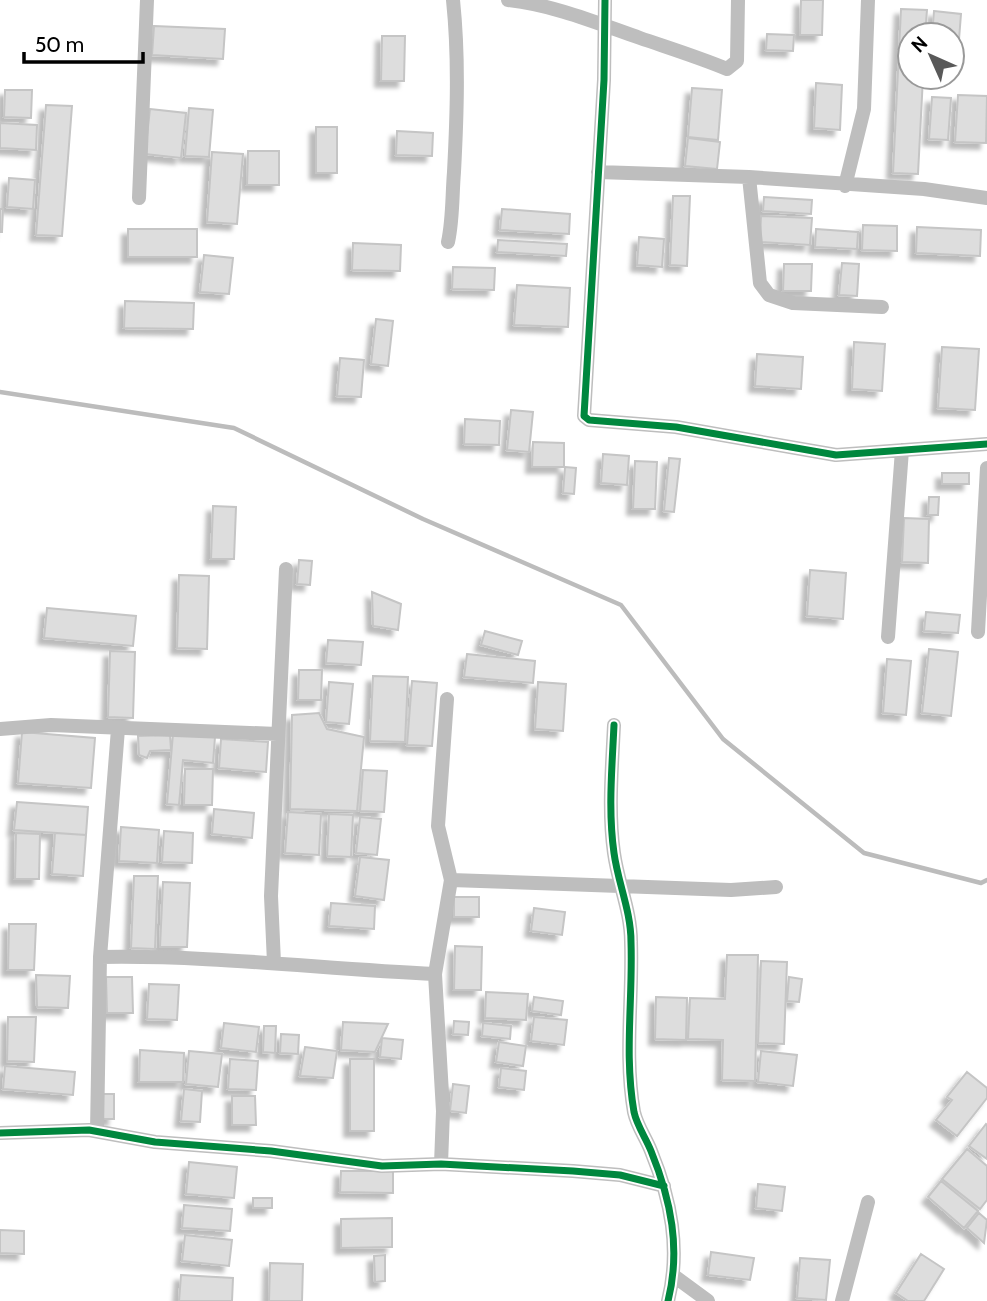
<svg xmlns="http://www.w3.org/2000/svg" width="987" height="1301" viewBox="0 0 987 1301" font-family="Cabin,sans-serif">
	<style>
		.lines { fill: none; stroke-linecap: round; stroke-linejoin: round }
		.stream { stroke: #bcbcbc; stroke-width: 4.5 }
		.building { fill: #ddd; stroke: #c5c5c5; stroke-width: 2; filter: url(#shadow) }
		.minor { stroke: #bebebe; stroke-width: 14 }
		.cycleway-casing { stroke: #fff; stroke-width: 11 }
		.cycleway { stroke: #00873e; stroke-width: 7 }
	</style>
	<defs>
		<filter id="shadow"><feDropShadow dx="-6" dy="6" stdDeviation="2" flood-color="#0004"/></filter>
	</defs>
	<rect width="100%" height="100%" fill="#fff"/>
	<g class="lines">
		<path class="stream" d="M0 392 234 428 423 519 621 605 723 739 864 853 981 883 987 880"/>
	</g>
	<path class="building" d="M801 0H823L822 35H800Z
		M901 9 927 10 925 35H910V77H923L918 174 893 173Z
		M934 11 961 14 958 52H952V35H932Z
		M154 26 225 29 223 59 152 55Z
		M767 34 794 35 793 51 766 50Z
		M382 36H405L404 81H381Z
		M816 83 842 85 840 130 814 128Z
		M692 88 722 90 718 140 688 137Z
		M5 90H32L31 118 4 117Z
		M958 95 987 96 986 143 955 142Z
		M932 97 951 98 948 140 929 139Z
		M46 105 72 106 62 236 36 235Z
		M189 108 213 110 209 157 185 156Z
		M150 109 186 113 181 158 145 154Z
		M0 123 37 125 36 150 0 148Z
		M316 127H337V173H316Z
		M397 131 433 133 432 156 396 155Z
		M688 138 720 142 717 169 685 166Z
		M248 151H279V185H247Z
		M212 152 243 154 237 224 207 222Z
		M9 178 35 180 33 209 7 207Z
		M673 196H690L687 266 670 265Z
		M764 197 812 200 811 214 763 211Z
		M0 209H3L2 232H0Z
		M502 209 570 214 569 234 500 230Z
		M761 216 812 218 810 245 760 242Z
		M863 225 897 226V251L862 250Z
		M917 227 981 230 980 256 916 253Z
		M128 229H197V257H128Z
		M816 229 858 232 857 249 815 247Z
		M639 237 664 239 662 267 637 265Z
		M498 240 567 244 566 256 497 252Z
		M353 243 401 245 400 271 352 270Z
		M204 255 233 258 229 294 200 292Z
		M842 263 859 264 857 296 839 295Z
		M784 264H812L811 291H783Z
		M453 267 495 268 494 290 452 289Z
		M517 285 570 288 568 327 514 325Z
		M125 301 194 303 193 329 124 328Z
		M376 319 393 321 388 366 371 364Z
		M854 342 885 344 882 391 852 389Z
		M942 347 979 349 975 410 938 408Z
		M757 354 803 357 801 389 755 386Z
		M340 358 364 360 361 397 337 396Z
		M511 410 533 412 529 452 507 450Z
		M465 419 500 421 499 445 464 444Z
		M533 442 564 443V467H532Z
		M603 454 629 456 627 485 601 483Z
		M669 458 680 459 674 512 664 511Z
		M635 461 657 462 655 509H633Z
		M565 467 576 468 574 494 563 493Z
		M942 473H969V484H942Z
		M929 497H939L938 515H928Z
		M213 506 236 507 234 559H211Z
		M904 518 929 519 928 563 902 562Z
		M299 560 312 561 310 585 297 584Z
		M810 570 846 573 843 619 807 616Z
		M179 575 209 576 207 649 177 648Z
		M372 592 401 604 398 630 373 626Z
		M47 608 136 616 133 646 44 638Z
		M926 612 960 615 958 633 924 631Z
		M485 631 522 641 518 655 481 645Z
		M328 640 363 642 361 665 326 663Z
		M929 649 958 652 951 716 922 713Z
		M110 651 135 652 133 718 108 717Z
		M467 654 535 661 533 683 464 677Z
		M887 659 911 661 906 715 883 713Z
		M299 670H322L321 700H298Z
		M373 676 408 677 405 742 370 741Z
		M412 681 437 683 432 746 407 745Z
		M329 682 353 684 349 724 326 722Z
		M538 682 566 684 563 731 535 729Z
		M319 713 327 729 364 737 357 811 290 809 292 715Z
		M22 732 95 738 91 788 18 783Z
		M173 734 215 737 213 763 183 760 179 805 167 804Z
		M170 735 171 750 150 751 147 758 139 755 138 736Z
		M221 739 268 742 266 772 219 768Z
		M185 769H213L212 805H184Z
		M363 770 387 771 384 812 360 811Z
		M17 802 88 807 86 835 14 830Z
		M214 809 254 813 252 838 212 834Z
		M288 812 321 814 319 855 285 853Z
		M329 814 353 815 351 857 327 856Z
		M360 817 381 819 377 855 356 853Z
		M121 827 159 830 157 863 119 861Z
		M164 831 193 833 192 863 162 862Z
		M16 833 40 834 39 879H15Z
		M55 833 86 835 83 876 52 874Z
		M360 857 389 860 384 900 355 896Z
		M134 876H158L155 949 131 948Z
		M163 882 190 883 187 947H160Z
		M454 897H479V917H454Z
		M331 903 375 906 374 929 329 926Z
		M534 908 565 912 562 935 531 931Z
		M9 924H36L34 970H8Z
		M455 946 482 947 481 990H454Z
		M727 955H758L755 1081 722 1080 723 1040 688 1039 690 998 725 999Z
		M761 961 787 962 784 1044 758 1043Z
		M36 975 70 976 68 1008 37 1007Z
		M106 977H132L133 1013H107Z
		M789 977 802 979 799 1002 787 1001Z
		M149 984 179 985 177 1020 147 1019Z
		M486 992 528 994 526 1020 485 1018Z
		M534 997 563 1001 561 1015 532 1011Z
		M656 997 687 998 686 1040 655 1039Z
		M8 1017H36L34 1062 7 1061Z
		M534 1017 567 1020 564 1045 531 1041Z
		M454 1021 469 1022 468 1035 453 1034Z
		M343 1022 388 1024 375 1052 341 1050Z
		M224 1023 259 1027 256 1052 221 1048Z
		M483 1023 511 1026 510 1039 482 1036Z
		M264 1026H276L275 1053 263 1052Z
		M281 1034 299 1035 298 1054 280 1053Z
		M382 1038 403 1040 401 1059 380 1057Z
		M499 1042 526 1046 523 1066 496 1062Z
		M305 1047 337 1051 333 1078 300 1076Z
		M140 1050 184 1053 183 1082H139Z
		M189 1051 222 1054 218 1087 186 1084Z
		M761 1051 797 1055 793 1086 758 1082Z
		M230 1059 258 1061 256 1090 228 1089Z
		M350 1059H374V1131H350Z
		M5 1066 75 1072 73 1095 3 1089Z
		M501 1068 526 1071 524 1090 499 1087Z
		M967 1072 987 1088V1098L957 1136 936 1120 952 1100 947 1097Z
		M453 1084 469 1086 466 1113 450 1111Z
		M184 1089 202 1091 200 1122 181 1121Z
		M103 1094H114V1119H102Z
		M232 1096H255L256 1125H232Z
		M986 1124 987 1125V1159L969 1146Z
		M967 1149 987 1166V1200L980 1209 942 1179Z
		M189 1162 237 1167 234 1198 186 1194Z
		M341 1171H393V1193L340 1192Z
		M941 1181 978 1211 964 1228 928 1197Z
		M758 1184 785 1187 782 1211 756 1208Z
		M253 1198H272V1208H253Z
		M184 1205 232 1209 230 1231 182 1228Z
		M979 1213 987 1220 984 1243 967 1228Z
		M392 1218V1247L341 1248V1219Z
		M0 1230 24 1231V1254L0 1253Z
		M185 1235 232 1240 229 1266 182 1261Z
		M711 1252 754 1258 750 1280 708 1275Z
		M921 1254 944 1269 924 1301H908L896 1293Z
		M385 1255V1281L375 1282 374 1256Z
		M800 1258 830 1260 826 1300 797 1298Z
		M270 1263 303 1264 302 1301H269Z
		M181 1275 233 1278 232 1301H179Z"/>
	<g class="lines">
		<path class="minor" d="M508 0C554 5 597 23 640 38 669 48 698 57 727 69L737 61 738 0
			M605 0 604 80 584 416 589 420 676 427 836 455 987 444
			M598 172 749 177 924 189 987 198
			M749 177 760 283 769 295 793 303 882 307
			M845 186 864 109 868 0
			M139 198 147 0
			M448 242C453 219 452 196 454 172 457 115 459 57 453 0
			M978 632 987 468
			M888 637 902 450
			M614 725C612 768 608 811 614 853 618 883 631 911 631 942 633 999 624 1055 634 1112 637 1126 646 1138 651 1151 671 1200 681 1249 668 1301
			M0 729 51 725 277 734
			M451 880 731 890 776 887
			M100 957C212 955 323 969 435 974
			M274 963 271 896 286 569
			M97 1131 100 957 118 729
			M0 1133 89 1130 155 1142 271 1151 382 1166 441 1164 573 1171 620 1175 664 1186
			M441 1164 443 1111 435 974 451 880 438 826 447 699
			M674 1276 708 1301
			M842 1301 868 1202"/>
		<defs>
			<path id="cycleway" d="M605 0 604 80 584 416 589 420 676 427 836 455 987 444
				M614 725C612 768 608 811 614 853 618 883 631 911 631 942 633 999 624 1055 634 1112 637 1126 646 1138 651 1151 671 1200 681 1249 668 1301
				M0 1133 89 1130 155 1142 271 1151 382 1166 441 1164 573 1171 620 1175 664 1186"/>
		</defs>
		<use href="#cycleway" class="cycleway-casing"/>
		<use href="#cycleway" class="cycleway"/>
	</g>
	<g transform="translate(931 56) rotate(315)"><circle r="33" fill="#ffffff" stroke="#999999" stroke-width="2"/>
	<path d="M0-5L12 26L0 18L-12 26Z" fill="#595959"/>
	<text y="-10" font-size="19" font-weight="bold" text-anchor="middle" fill="#000000">N</text>
	</g>
	<path d="M24 52v10h119v-10" fill="none" stroke="#000000" stroke-width="3.5"/>
	<text x="35" y="52" font-size="21" fill="#000000" stroke="#ffffff" stroke-width="5" paint-order="stroke">50 m</text>
</svg>
